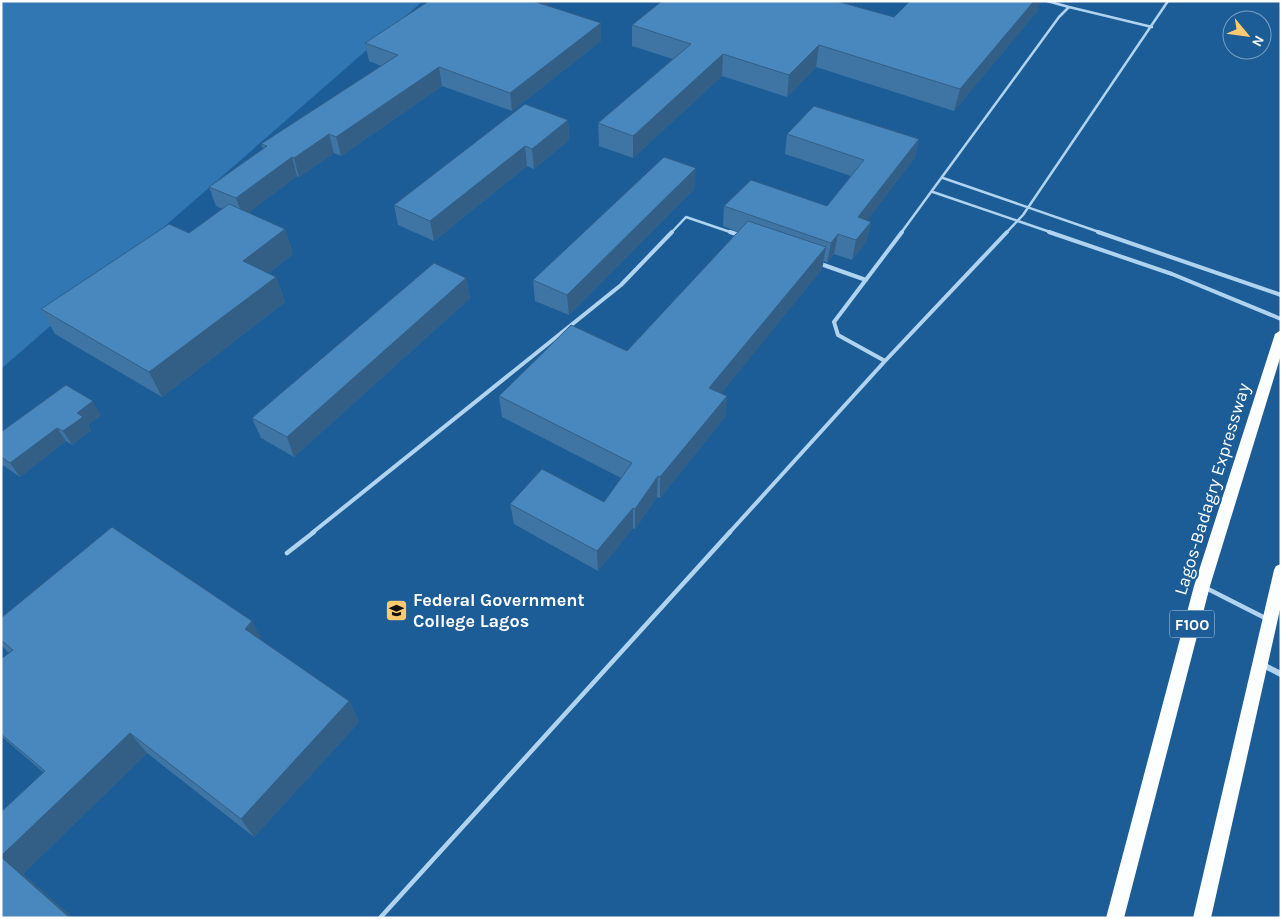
<svg xmlns="http://www.w3.org/2000/svg" width="1282" height="919" viewBox="0 0 1282 919" font-family="Karla,sans-serif">
	<style>
		.green { fill: #3077b4 }
		.lines { fill: none; stroke-linecap: round; stroke-linejoin: round }
		.service-far2 { stroke: #b0d3f0; stroke-width: 2.5 }
		.service-far1 { stroke: #b0d3f0; stroke-width: 4 }
		.service { stroke: #b0d3f0; stroke-width: 4.5 }
		.minor { stroke: #b0d3f0; stroke-width: 6 }
		.trunk { fill: #fcfeff; fill-rule: evenodd }
		.wall { fill: #3f75a4 }
		.shaded-wall { fill: #335f86 }
		.building { fill: #4988bf; stroke: #335f86 }
		.labels { text-anchor: middle; stroke-width: 4.5; stroke-linejoin: round; paint-order: stroke }
		.shield { fill: #1c5d97; stroke: #bbcee0; stroke-width: 1 }
		.shield-label { font-size: 16px; font-weight: bold; fill: #fff }
		.street-label { font-size: 18px; fill: #fff; stroke: #1c5d97 }
		.poi-label { font-size: 18px; font-weight: bold; fill: #fff; stroke: #1c5d97; text-anchor: start }
	</style>
	<rect width="100%" height="100%" fill="#1c5d97"/>
	<path class="green" d="M1 1H423L1 369Z"/>
	<g class="lines">
		<path class="service-far2" d="M1047 1 1069 7
			M943 178 1102 233
			M933 192 1053 233
			M671 233 686 217 733 233
			M901 233 1059 17 1069 7 1152 27
			M1006 233 1023 215 1168 1"/>
		<path class="service-far1" d="M730 232 739 235
			M1049 232 1172 274 1281 319
			M1098 232 1281 295
			M818 263 866 280
			M885 361 838 335 834 322 902 232
			M312 533 621 285 672 232
			M729 533 885 361 1007 232"/>
		<path class="service" d="M287 553 314 532
			M1206 588 1267 619
			M380 918 730 532"/>
		<path class="minor" d="M1261 664 1281 674"/>
		<path class="trunk" d="M1281 330V355L1210 586 1124 918H1106L1194 586 1275 334Z
			M1281 564V605L1211 918H1193L1274 570 1276 566Z"/>
	</g>
	<path class="wall" d="M429 1H552L546 5 601 41 512 111 442 86 341 156 334 153 299 177 297 176 248 213 285 229 293 254 268 273 276 277 285 302 162 397 55 334 41 309 189 233 223 209 216 206 209 187 263 149 261 144 381 66 369 61 365 43Z
		M1038 10 954 111 816 67 787 97 722 76 633 158 599 146 598 123 673 59 632 46V25L894 17Z
		M568 120 569 140 534 169 527 166 434 241 398 225 394 205Z
		M787 134 919 139 914 159 867 220 871 222 866 242 852 260 834 254 827 263 824 261 822 269 721 393 727 396 725 417 660 498 657 497 635 529 633 528 598 571 514 524 510 504 604 502 621 478 502 417 499 396 627 351 738 232 723 226 724 206H827L851 176 785 154Z
		M695 188 569 315 535 301 533 280Z
		M466 278 470 298 294 457 261 438 252 418Z
		M101 415 88 425 91 430 72 445 66 441 20 477 1 464V432Z
		M1 618 262 641 349 701 359 722 254 837 147 753 23 874 73 918H1L44 773 1 736V659L9 653 1 645Z"/>
	<path class="shaded-wall" d="M528 1H552L529 18Z
		M1034 1H1041L1038 10 954 111 960 89Z
		M601 23V41L512 111 510 93Z
		M819 45 816 67 787 97 789 75Z
		M723 54 722 76 633 158V136Z
		M439 67 442 86 341 156 336 137Z
		M568 120 569 140 534 169 532 149Z
		M329 134 334 153 299 177 294 158Z
		M919 139 914 159 855 237 858 217Z
		M525 146 527 166 434 241 430 221Z
		M292 157 297 176 243 217 236 198Z
		M696 168 695 188 569 315 567 295Z
		M871 222 866 242 852 260 856 240Z
		M285 229 293 254 252 285 243 261Z
		M838 234 834 254 827 263 831 243Z
		M826 247 822 269 708 410 709 388Z
		M276 277 285 302 162 397 149 372Z
		M466 278 470 298 294 457 287 437Z
		M727 396 725 417 660 498V477Z
		M93 401 101 415 88 425 91 430 72 445 63 431 77 413Z
		M57 428 66 441 20 477 10 463Z
		M658 476 657 497 635 529V509Z
		M633 508V528L598 571 597 551Z
		M252 621 264 644 245 629Z
		M349 701 359 722 254 837 241 819Z
		M130 733 147 753 23 874 73 918H70L1 857V856Z"/>
	<path class="building" d="M429 1H533L601 23 510 93 439 67 336 137 329 134 294 158 292 157 236 198 209 187 267 146 261 144 398 55 365 43Z
		M662 1H836L894 17 910 1H1034L960 89 819 45 789 75 723 54 633 136 598 123 691 44 632 25Z
		M525 104 568 120 532 149 525 146 430 221 394 205Z
		M814 106 919 139 858 217 871 222 856 240 838 234 831 243 724 206 751 180 827 206 864 160 787 134Z
		M664 157 696 168 567 295 533 280Z
		M229 204 285 229 243 261 276 277 149 372 41 309 169 224 189 233Z
		M748 221 826 247 709 388 727 396 660 477 658 476 635 509 633 508 597 551 510 504 542 469 604 502 632 463 499 396 571 325 627 351Z
		M434 263 466 278 287 437 252 418Z
		M66 385 93 401 77 413 83 417 63 431 57 428 10 463 1 457V432Z
		M112 527 252 621 245 629 349 701 241 819 130 733 1 856V812L45 771 1 734V659L13 650 1 640V618Z
		M1 857 70 918H1Z"/>
	<defs>
		<symbol id="school-square" viewBox="-11 -11 22 22"><rect x="-9" y="-9" width="18" height="18" rx="4" fill="#ffc96f" stroke="#1c5d97"/><path d="M0-5L7-2L0 1L-7-2ZM-4 1L0 2.5L4 1V4Q0 6-4 4Z" fill="#111"/></symbol>
	</defs>
	<g fill-rule="evenodd">
		<use href="#school-square" x="384" y="598" width="25" height="25"/>
	</g>
	<g class="labels">
		<rect class="shield" x="1169.5" y="610.5" width="45" height="27" rx="4"/>
		<g class="shield-label">
			<text x="1192" y="630">F100</text>
		</g>
		<g class="street-label">
			<text transform="translate(1212 489) rotate(-73)" y="6">Lagos-Badagry Expressway</text>
		</g>
		<g class="poi-label">
			<text x="413" y="606">Federal Government<tspan x="413" dy="21">College Lagos</tspan></text>
		</g>
	</g>
	<rect width="1282" height="919" fill="none" stroke="#ffffff" stroke-width="5"/>
	<g transform="translate(1247 35) rotate(119)"><circle r="24" fill="#1c5d97" stroke="#779ec1"/>
	<path d="M0-4L9 19L0 12L-9 19Z" fill="#ffc96f"/>
	<text y="-8" font-size="14" font-weight="bold" text-anchor="middle" fill="#ffffff">N</text>
	</g>
</svg>
